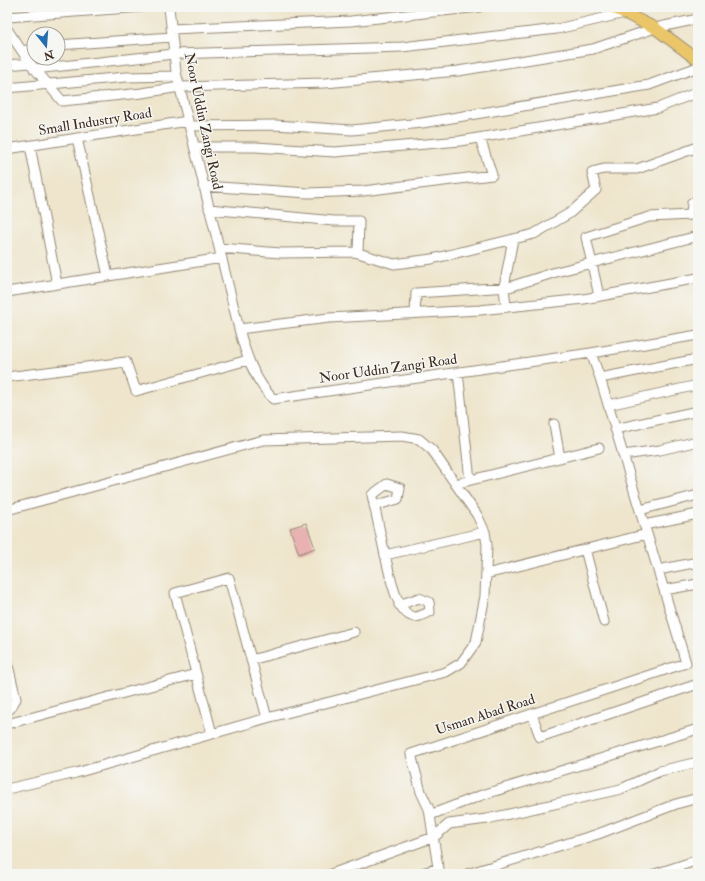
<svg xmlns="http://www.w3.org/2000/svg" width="705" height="881" viewBox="0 0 705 881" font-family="'IM FELL Double Pica',serif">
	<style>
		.building { fill: #e7b2b1 }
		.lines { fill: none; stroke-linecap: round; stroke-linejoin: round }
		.minor-casing { stroke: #948875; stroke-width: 11 }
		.major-casing { stroke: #948875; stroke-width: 13 }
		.minor { stroke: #fff; stroke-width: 9 }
		.major { stroke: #ebc669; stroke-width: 11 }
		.labels { text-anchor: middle; stroke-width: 3; stroke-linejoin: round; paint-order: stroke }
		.street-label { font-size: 14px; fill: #3b2a1e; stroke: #f6f6f2 }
	</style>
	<rect width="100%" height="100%" fill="#f6f6f2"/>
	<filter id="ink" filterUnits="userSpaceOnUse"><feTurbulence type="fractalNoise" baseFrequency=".025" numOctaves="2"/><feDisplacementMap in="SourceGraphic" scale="8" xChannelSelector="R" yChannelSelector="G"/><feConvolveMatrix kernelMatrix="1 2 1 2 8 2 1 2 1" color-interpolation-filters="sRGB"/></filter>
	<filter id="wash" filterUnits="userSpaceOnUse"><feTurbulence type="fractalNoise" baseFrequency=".012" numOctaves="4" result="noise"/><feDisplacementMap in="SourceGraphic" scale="16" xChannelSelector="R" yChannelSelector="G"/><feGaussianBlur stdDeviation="0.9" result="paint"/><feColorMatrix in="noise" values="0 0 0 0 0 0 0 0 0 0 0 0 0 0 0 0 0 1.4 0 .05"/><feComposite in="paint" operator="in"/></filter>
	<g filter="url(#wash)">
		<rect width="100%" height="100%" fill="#eee5cc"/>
		<g id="blocks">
			<path class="building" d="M306 523 315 548 299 554 290 528Z"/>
		</g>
	</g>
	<g filter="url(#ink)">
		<use href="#blocks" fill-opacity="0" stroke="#948875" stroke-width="1"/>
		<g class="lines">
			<defs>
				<path id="minor" d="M169 7 176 72 239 329C246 355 254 379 273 399L591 353 600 378 686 663 411 754 421 792 429 809 439 874
					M7 17 142 7
					M7 29 30 63 62 101 142 93 180 87 325 83 458 71 593 49 655 28 698 19
					M171 29 351 21 479 7
					M58 45 172 37
					M22 51 34 49
					M7 65 30 63
					M34 69 174 54 402 47 557 29 625 13
					M7 88 126 77 177 76
					M189 126 275 125 352 130 422 123 649 85 698 67
					M77 138 108 276
					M30 146 57 284
					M194 147H255L335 152 460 141 658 108 698 92
					M7 149 188 121
					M203 186 308 193 363 191 492 175 480 138
					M209 209 334 221H359L358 253
					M219 248 281 253 355 252 394 264 432 259 534 234 570 213 596 190 592 172 604 169H637L698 147
					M7 292 222 258
					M599 296 586 237 649 217 691 215 692 203 698 202
					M506 307 504 287 513 239
					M415 313 416 293 509 287 556 272 698 236
					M239 329 329 318 480 310 584 299 698 278
					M591 353 698 335
					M458 372 470 480
					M7 377 126 362 136 391 248 360
					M600 378 698 359
					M608 405 698 385
					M554 424 560 458
					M615 429 698 411
					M623 455 660 450 698 441
					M455 484 599 448
					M374 506 398 499 400 488 387 484 372 495 385 555
					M7 510 263 440 402 436 419 439 432 450 477 515 485 532 487 545 485 596 476 642 461 663 446 672 267 718 76 773 7 789
					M640 510 698 495
					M644 525 698 514
					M585 549 604 622
					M658 570 698 562
					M486 574 647 534
					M664 590 698 584
					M399 605 419 598 429 602 430 612C426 613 419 617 415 617 396 616 389 570 385 555L485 532
					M251 660 354 632
					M7 661 16 699 10 709 7 710
					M532 714 540 737 698 684
					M7 724 196 674
					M212 734 175 593 229 578 267 718
					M430 815 482 795 698 729
					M331 874 434 837 449 824 487 819 621 789 660 771 698 762
					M419 874 439 868
					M467 874 598 834 676 804 698 798
					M655 874 698 860"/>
				<path id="major" d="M612 7 655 28 698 60"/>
			</defs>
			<use href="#minor" class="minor-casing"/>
			<use href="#major" class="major-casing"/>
			<use href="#minor" class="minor"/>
			<use href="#major" class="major"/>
		</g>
	</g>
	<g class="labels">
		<g class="street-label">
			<text transform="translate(95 121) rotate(-9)" y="5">Small Industry Road</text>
			<text transform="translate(204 121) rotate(78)" y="5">Noor Uddin Zangi Road</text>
			<text transform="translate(388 368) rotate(-8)" y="5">Noor Uddin Zangi Road</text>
			<text transform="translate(485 714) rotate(-18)" y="5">Usman Abad Road</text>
		</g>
	</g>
	<rect width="705" height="881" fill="none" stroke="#f6f6f2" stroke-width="24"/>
	<g transform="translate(46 46) rotate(163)"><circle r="19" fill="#f6f6f2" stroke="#aba49d"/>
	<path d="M0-3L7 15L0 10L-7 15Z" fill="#1f6fb2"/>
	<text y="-6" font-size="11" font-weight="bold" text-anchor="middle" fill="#3b2a1e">N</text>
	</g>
</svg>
